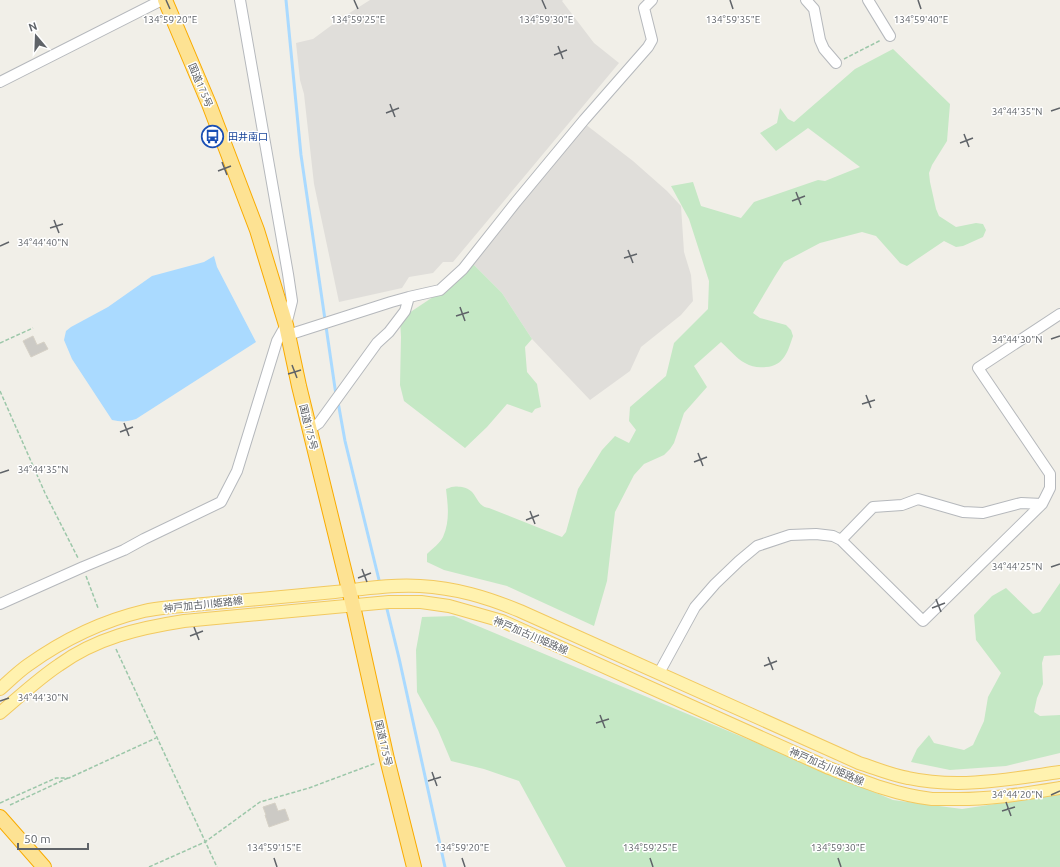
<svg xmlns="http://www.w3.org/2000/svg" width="1060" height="867" viewBox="0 0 1060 867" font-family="Ubuntu,'Noto Sans JP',sans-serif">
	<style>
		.industrial { fill: #e0deda }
		.green { fill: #c5e8c5 }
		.water { fill: #aadaff }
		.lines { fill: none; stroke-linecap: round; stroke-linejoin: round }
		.stream { stroke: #aadaff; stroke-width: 3 }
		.building { fill: #cccac5; stroke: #d6d1c6 }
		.minor-casing { stroke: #b5b8bc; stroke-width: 12 }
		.major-casing { stroke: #f2c960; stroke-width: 14 }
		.highway-casing { stroke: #f9ab00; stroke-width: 16 }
		.path { stroke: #9cc7a9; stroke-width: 1.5; stroke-dasharray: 4 2; stroke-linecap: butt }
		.minor { stroke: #fff; stroke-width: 10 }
		.major { stroke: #fff2af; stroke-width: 12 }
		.highway { stroke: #fde293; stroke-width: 14 }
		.ticks { fill: none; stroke: #5f6368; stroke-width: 1.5 }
		.labels { text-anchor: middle; stroke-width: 3; stroke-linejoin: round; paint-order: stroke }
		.street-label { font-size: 10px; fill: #5f6368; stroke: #fff }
		.transit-label { font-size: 10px; fill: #164399; stroke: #fff; text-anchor: start }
		.ticks-label { font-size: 10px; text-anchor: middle; fill: #5f6368; stroke: #fff; stroke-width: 3; stroke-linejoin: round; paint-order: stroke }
	</style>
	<rect width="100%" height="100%" fill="#f1efe8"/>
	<path class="industrial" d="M370 0H563L562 1 594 43 619 63 453 262H443L433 273 409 277 402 288 339 302 314 184 304 94 300 80 296 43 313 39 340 19Z
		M585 124 633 161 667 191 681 206 684 252 691 275 693 301 681 315 641 347 630 371 590 400 532 339 502 293 472 263Z"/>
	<path class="green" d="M893 49 950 104 947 141 932 165 929 173 930 182 936 209 939 216 956 227 976 223 983 224 986 230 983 237 963 246 956 247 944 241 907 266 900 263 876 236 862 232 820 243 784 262 775 276 753 313 760 318 786 325 791 330 793 336C788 351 784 366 766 367 758 368 752 367 745 363 737 359 728 348 721 342L694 366 707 387 684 413 674 443 670 449 664 455 644 464 634 475 615 512 607 581 594 626 507 586 444 570 427 562V554C432 549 440 543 443 537 450 521 448 506 446 489 453 486 455 486 462 487 479 490 474 506 489 508L562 537 566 532 578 489 602 450 615 436 629 443 636 430 629 421 630 407 666 376 674 343 708 309 709 281 689 219 671 186 693 182 701 206 741 218 754 202 818 180 825 181 860 167 808 128 776 151 760 133 777 123 780 108 788 119 794 122 855 69Z
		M472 263 502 293 532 339 525 347 527 372 537 384 541 407 535 409 532 413 507 404 487 427 465 448 404 401 400 385 401 337 400 319 439 293Z
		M1060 583V655L1044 656 1042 663 1043 684 1037 698 1034 712 1040 716 1060 715V753L1006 766 950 770 911 762 917 749 929 735 934 743 964 750 973 745 984 721 988 697 1001 673 976 640 974 615 992 596 1006 588 1033 614 1040 612Z
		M454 616 893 800 962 809 1060 794V867H566L519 781 484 769 451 761 438 730 417 692 416 650 422 617Z"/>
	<path class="water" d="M214 256 217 267 256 342 136 419C127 422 121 422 112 420L72 359 64 340 66 331 71 327 108 307 152 276 204 262Z"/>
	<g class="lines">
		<path class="stream" d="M286 0 301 155 336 395
			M338 402 345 441 380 584
			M386 605 399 658 445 867"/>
	</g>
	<path class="building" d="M33 336 37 345 44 342 48 349 31 357 23 341Z
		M275 803 278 811 285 809 289 820 269 827 265 815H266L263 807Z"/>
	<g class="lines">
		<defs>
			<path id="minor" d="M806 0 814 9 820 40 824 49 836 63
				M868 0 890 36
				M0 82 162 0
				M288 335 391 302 409 297
				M310 429 319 423 377 343 389 332 405 311 409 297 440 290 463 269 516 202 584 120 648 47 652 40 644 8 652 0
				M841 540 873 507 902 505 918 499 963 512 983 513 1021 503 1042 504
				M0 604 83 567 124 550 144 539 221 502 237 471 277 341 286 325 292 301 288 274 240 0
				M659 673 695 607 715 584 739 561 757 546 790 535 816 534 833 536 841 540 923 621 1042 504 1050 488V474L978 368 1060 314"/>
			<path id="major" d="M0 689C9 681 18 672 28 665 63 640 102 621 144 611 153 609 162 608 171 607 226 602 280 597 335 592 363 589 392 584 420 586 456 588 486 597 520 611L859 763C875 768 891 775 908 778 959 789 1010 779 1060 772
				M0 713C19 697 38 679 59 665 96 638 139 628 184 621L389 602H421L449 606 502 621 829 768C862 781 896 795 932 799 938 799 944 799 950 799 987 800 1023 794 1060 788"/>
			<path id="highway" d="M165 0 209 104 257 230 286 325 299 386 353 606 387 759 414 867
				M0 817 44 867"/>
		</defs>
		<use href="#minor" class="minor-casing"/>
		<use href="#major" class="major-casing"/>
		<use href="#highway" class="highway-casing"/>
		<path class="path" d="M844 59 881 40
			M0 343 33 328
			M0 391 45 493 78 558
			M86 576 98 608
			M116 649 217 867
			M0 803 56 778H69L156 738
			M10 805 68 778
			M149 867 205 842 260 802 309 788 376 763"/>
		<use href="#minor" class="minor"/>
		<use href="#major" class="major"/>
		<use href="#highway" class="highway"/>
	</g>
	<path class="ticks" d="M166 0 170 9M354 0 358 9M542 0 546 9M730 0 733 9M918 0 921 9M558 46 563 59M554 55 567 50M390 104 395 117M1051 111 1060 108M386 113 399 108M964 134 969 147M960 143 973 138M222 162 227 175M218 171 231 166M796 192 801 205M792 201 805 196M54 220 59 233M50 228 63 224M0 246 9 242M628 250 633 263M624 258 637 254M460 307 465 321M456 316 469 312M1051 339 1060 336M292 365 297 378M288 374 301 370M866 395 871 408M862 404 875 400M124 423 129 436M120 432 133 427M698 453 703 466M694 462 707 457M0 473 9 470M530 511 535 524M526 520 539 515M1051 567 1060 564M362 569 367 582M358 578 371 573M936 599 941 612M932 608 945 603M194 627 199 640M190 636 203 631M768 657 773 670M764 666 777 661M0 701 9 698M600 715 605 728M596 723 609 719M432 772 437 786M428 781 441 777M1051 795 1060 791M1006 802 1011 816M1002 811 1015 807M274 858 277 867M462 858 465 867M650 858 653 867M838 858 841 867"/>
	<defs>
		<symbol id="bus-ring" viewBox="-11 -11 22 22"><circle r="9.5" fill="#fff" stroke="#1a4fb4" stroke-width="1.5"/><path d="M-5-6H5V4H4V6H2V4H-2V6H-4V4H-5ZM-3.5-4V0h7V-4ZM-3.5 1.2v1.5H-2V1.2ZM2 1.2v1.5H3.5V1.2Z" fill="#1a4fb4"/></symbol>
	</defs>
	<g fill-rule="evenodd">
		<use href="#bus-ring" x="200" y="124" width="25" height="25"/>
	</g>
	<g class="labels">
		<g class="street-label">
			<text transform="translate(201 85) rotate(67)" y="4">国道175号</text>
			<text transform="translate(309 427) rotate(76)" y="4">国道175号</text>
			<text transform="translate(203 604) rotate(-6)" y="4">神戸加古川姫路線</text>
			<text transform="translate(531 635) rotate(23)" y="4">神戸加古川姫路線</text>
			<text transform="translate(384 743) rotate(77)" y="4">国道175号</text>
			<text transform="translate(827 766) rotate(23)" y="4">神戸加古川姫路線</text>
		</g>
		<g class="transit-label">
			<text x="228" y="140">田井南口</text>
		</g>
	</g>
	<g class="ticks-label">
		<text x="170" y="23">134°59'20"E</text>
		<text x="358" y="23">134°59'25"E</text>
		<text x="546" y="23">134°59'30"E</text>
		<text x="733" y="23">134°59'35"E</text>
		<text x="921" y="23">134°59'40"E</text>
		<text x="1017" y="115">34°44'35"N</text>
		<text x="43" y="246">34°44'40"N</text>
		<text x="1017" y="343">34°44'30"N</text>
		<text x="43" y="473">34°44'35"N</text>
		<text x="1017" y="570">34°44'25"N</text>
		<text x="43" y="701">34°44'30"N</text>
		<text x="1017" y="798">34°44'20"N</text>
		<text x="274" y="851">134°59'15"E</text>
		<text x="462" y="851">134°59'20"E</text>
		<text x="650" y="851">134°59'25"E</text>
		<text x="838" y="851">134°59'30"E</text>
	</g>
	<g transform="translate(36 36) rotate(341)" stroke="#ffffff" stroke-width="3" paint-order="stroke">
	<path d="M0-3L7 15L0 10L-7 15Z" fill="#5f6368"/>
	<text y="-6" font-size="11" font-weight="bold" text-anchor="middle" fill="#5f6368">N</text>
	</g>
	<path d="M18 843v6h70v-6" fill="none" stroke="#5f6368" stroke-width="2"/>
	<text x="24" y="843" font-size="12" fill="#5f6368" stroke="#ffffff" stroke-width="3" paint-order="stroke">50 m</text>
</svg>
